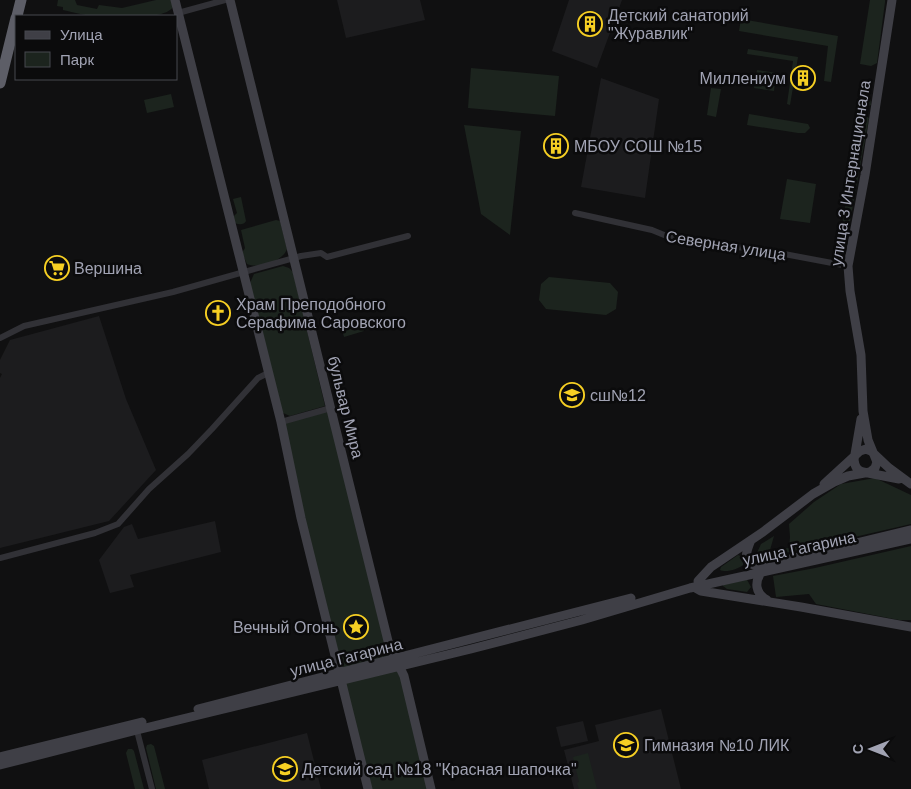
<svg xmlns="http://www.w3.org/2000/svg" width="911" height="789" viewBox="0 0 911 789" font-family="Helvetica,sans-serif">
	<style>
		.built { fill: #1c1c1e }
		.green { fill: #1c241e }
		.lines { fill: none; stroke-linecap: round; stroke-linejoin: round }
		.street { stroke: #313136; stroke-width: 6 }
		.secondary { stroke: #3f3f46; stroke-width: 9 }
		.highway { stroke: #5d5e67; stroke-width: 11 }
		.labels { text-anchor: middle; stroke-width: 5; stroke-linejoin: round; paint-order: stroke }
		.poi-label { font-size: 16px; fill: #a1a3b3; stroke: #0b0b0c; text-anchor: start }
		.street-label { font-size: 16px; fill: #a1a3b3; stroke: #0b0b0c }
	</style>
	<rect width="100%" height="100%" fill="#101011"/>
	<path class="built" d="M337 0H420L425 20 346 38Z
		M569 0H622L597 68 552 51Z
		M601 78 659 99 645 198 581 187Z
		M99 316 126 399 156 470 109 521 0 548V378L2 374 0 373V360L10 340Z
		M215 521 221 552 130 575 134 587 110 593 99 560 124 527 132 524 138 539Z
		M661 709 681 789H574L564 750 599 741 595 725Z
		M583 721 588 741 561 747 556 727Z
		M307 733 321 789H209L202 760Z"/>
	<path class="green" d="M58 0H75L77 5 97 9 99 5 122 8 156 0H171L173 7C164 21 110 17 93 16 83 15 73 12 63 10V7L57 6Z
		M870 0H885V2L877 63 871 66 860 64Z
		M741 19 838 36 831 82 824 81 828 46 739 31Z
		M748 49 798 57 790 105 787 104 793 61 747 54Z
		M471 68 559 76 555 116 468 108Z
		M757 70 777 73 776 81 756 78Z
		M756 79 775 82 774 91 754 88Z
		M711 88 721 89 716 117 707 115Z
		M171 94 174 107 147 113 144 100Z
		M863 94 870 98 871 105 865 107 864 115 869 118 844 254 843 257 837 259Z
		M749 114 808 124 810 128 805 133H798L747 125Z
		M464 125 521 131 510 235 481 214Z
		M787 179 816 184 810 223 780 219Z
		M241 197 246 221C244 225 239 225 235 223L233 217 237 213 233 199Z
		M276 220 280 221 287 249C283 261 259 269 247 264L242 253 245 248 241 230Z
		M283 266 289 268 293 272 325 406 290 416 281 412 250 283 254 274Z
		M549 277 610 283 618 292 616 309 606 315 546 309 539 300 541 284Z
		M360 317 364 331 344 337 340 322Z
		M331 408 389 645 399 663 431 789H368L281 422Z
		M875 478 911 495V524L759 559 756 555 761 544 774 536 770 550 789 548 790 537 789 524 814 502 841 484Z
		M911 546V620H899L816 604 809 594 776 597 773 576 815 568Z
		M738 555 743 557V565C738 569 726 573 720 570L721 567Z
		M746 578 751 587 747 592 727 589 723 586V584Z
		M151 744 154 746 165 789H156L146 748 147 745Z
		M128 749H132L134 751 144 789H135L126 753Z
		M588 753 597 789H579L577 783 579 782 573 757Z"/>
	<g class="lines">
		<path class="street" d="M178 13 225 0
			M575 213 652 230 669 237 684 241 763 250 848 266
			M0 338 24 326 173 292 301 256 321 253 327 257 408 236
			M281 422 331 408
			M0 558 95 533 118 524 149 489 188 454 212 429 258 378 268 373
			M136 727 152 789"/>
		<path class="secondary" d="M175 0 281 422 301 518 368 789
			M230 0C282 215 335 430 389 645L404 676 431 789
			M861 419 854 460C855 467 857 470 863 472L899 479
			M824 484 860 451 866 449 871 451 889 468 911 484
			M751 540C745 554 742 565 760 566
			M761 566 911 530
			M762 571C754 582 755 593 767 600
			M698 581 711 567 763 532 813 494 834 482 848 476 870 472 875 468 877 462 868 440 863 411 861 355 850 291 848 266 865 175 892 0
			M694 587 701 591 801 607 911 627
			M198 709 631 598
			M0 757 142 722
			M0 765 137 730 471 649 582 620 690 588 911 539"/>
		<path class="highway" d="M17 16 21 0
			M0 83 16 18"/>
	</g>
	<defs>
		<symbol id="building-ring" viewBox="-11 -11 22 22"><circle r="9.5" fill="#0b0b0c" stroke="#f6cf23" stroke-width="1.5"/><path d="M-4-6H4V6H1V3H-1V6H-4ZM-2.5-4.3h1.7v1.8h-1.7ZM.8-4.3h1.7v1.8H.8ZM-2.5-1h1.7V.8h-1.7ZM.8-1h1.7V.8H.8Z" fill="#f6cf23"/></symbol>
		<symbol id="supermarket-ring" viewBox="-11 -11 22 22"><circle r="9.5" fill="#0b0b0c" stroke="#f6cf23" stroke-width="1.5"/><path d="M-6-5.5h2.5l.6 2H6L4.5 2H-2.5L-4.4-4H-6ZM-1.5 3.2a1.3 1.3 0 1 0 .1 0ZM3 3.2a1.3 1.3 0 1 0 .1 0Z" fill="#f6cf23"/></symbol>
		<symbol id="church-ring" viewBox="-11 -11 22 22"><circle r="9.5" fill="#0b0b0c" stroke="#f6cf23" stroke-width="1.5"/><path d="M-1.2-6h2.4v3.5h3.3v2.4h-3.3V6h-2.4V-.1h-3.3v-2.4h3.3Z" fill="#f6cf23"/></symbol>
		<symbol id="school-ring" viewBox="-11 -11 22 22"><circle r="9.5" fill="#0b0b0c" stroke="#f6cf23" stroke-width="1.5"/><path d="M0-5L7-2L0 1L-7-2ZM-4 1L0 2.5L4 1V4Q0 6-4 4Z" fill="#f6cf23"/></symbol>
		<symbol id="sight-ring" viewBox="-11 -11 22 22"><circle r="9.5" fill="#0b0b0c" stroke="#f6cf23" stroke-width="1.5"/><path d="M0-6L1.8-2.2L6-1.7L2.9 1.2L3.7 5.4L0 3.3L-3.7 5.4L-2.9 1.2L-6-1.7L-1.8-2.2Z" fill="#f6cf23"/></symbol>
	</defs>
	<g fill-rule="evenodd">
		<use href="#building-ring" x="576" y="10" width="28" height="28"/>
		<use href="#building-ring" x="789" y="64" width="28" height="28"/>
		<use href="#building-ring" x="542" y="132" width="28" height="28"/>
		<use href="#supermarket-ring" x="43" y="254" width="28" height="28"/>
		<use href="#church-ring" x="204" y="299" width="28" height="28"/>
		<use href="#school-ring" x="558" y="381" width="28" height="28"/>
		<use href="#sight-ring" x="342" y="613" width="28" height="28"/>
		<use href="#school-ring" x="612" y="731" width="28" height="28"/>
		<use href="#school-ring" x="271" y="755" width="28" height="28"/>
	</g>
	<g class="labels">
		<g class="poi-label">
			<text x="608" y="21">Детский санаторий<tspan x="608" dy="18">"Журавлик"</tspan></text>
			<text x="786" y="84" text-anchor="end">Миллениум</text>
			<text x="574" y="152">МБОУ СОШ №15</text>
			<text x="74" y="274">Вершина</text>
			<text x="236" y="310">Храм Преподобного<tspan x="236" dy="18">Серафима Саровского</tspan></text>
			<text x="590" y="401">сш№12</text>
			<text x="338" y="633" text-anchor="end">Вечный Огонь</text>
			<text x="644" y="751">Гимназия №10 ЛИК</text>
			<text x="302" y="775">Детский сад №18 "Красная шапочка"</text>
		</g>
		<g class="street-label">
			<text transform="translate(850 173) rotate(-81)" y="6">улица 3 Интернационала</text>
			<text transform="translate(726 245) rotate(9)" y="6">Северная улица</text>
			<text transform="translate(346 407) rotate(76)" y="6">бульвар Мира</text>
			<text transform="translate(799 548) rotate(-12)" y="6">улица Гагарина</text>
			<text transform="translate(346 657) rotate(-14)" y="6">улица Гагарина</text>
		</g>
	</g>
	<rect x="15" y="15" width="162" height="65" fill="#0b0b0c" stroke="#47484f"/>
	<rect x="25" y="31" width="25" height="8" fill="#3f3f46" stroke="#47484f"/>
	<text x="60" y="40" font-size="15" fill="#a1a3b3">Улица</text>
	<rect x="25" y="52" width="25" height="15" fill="#1c241e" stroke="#47484f"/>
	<text x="60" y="65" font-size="15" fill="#a1a3b3">Парк</text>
	<g transform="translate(871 749) rotate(270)" stroke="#0b0b0c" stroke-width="4" paint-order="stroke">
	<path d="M0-4L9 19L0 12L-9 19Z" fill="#a1a3b3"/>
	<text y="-8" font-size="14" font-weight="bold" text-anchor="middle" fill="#a1a3b3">С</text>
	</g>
</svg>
